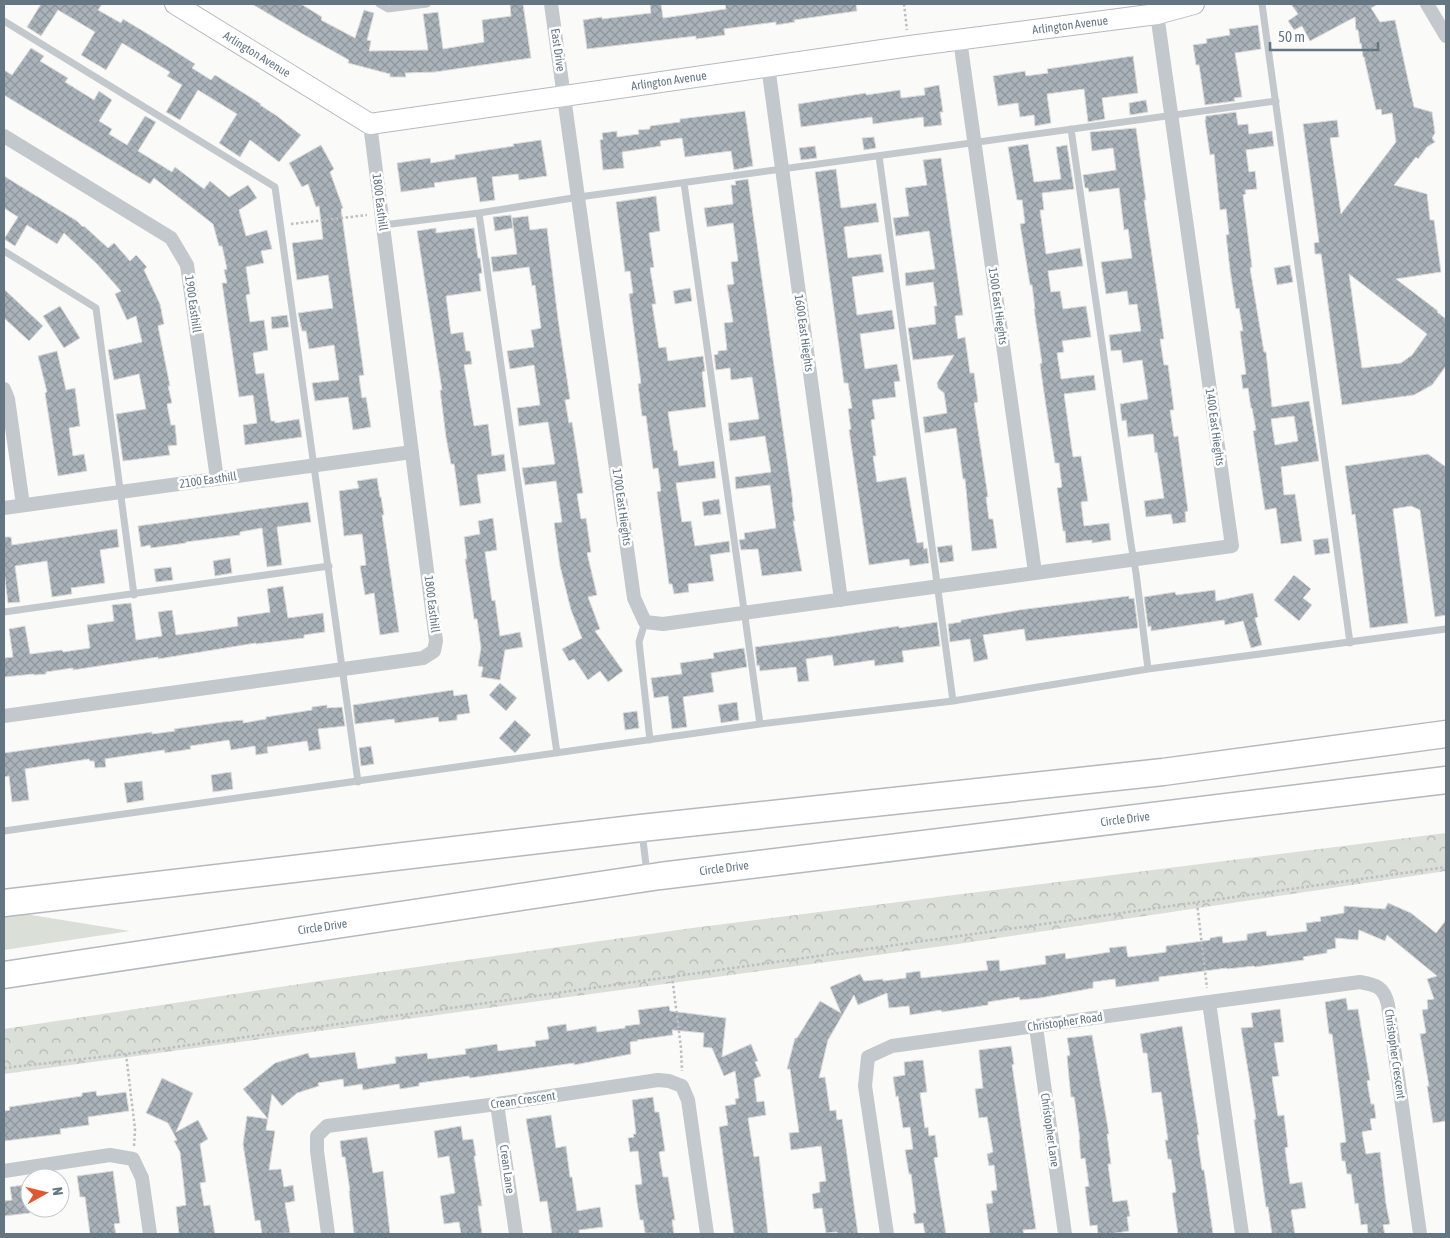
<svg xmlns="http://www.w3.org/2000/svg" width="1450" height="1238" viewBox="0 0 1450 1238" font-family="'Asap Condensed',sans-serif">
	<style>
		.grass { fill: #dadfd7 }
		.forest { fill: url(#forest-crowns) }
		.building { fill: url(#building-cross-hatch); stroke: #dcdcda; fill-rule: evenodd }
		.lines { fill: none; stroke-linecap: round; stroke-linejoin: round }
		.secondary-casing { stroke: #b3babf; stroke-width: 22 }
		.highway-casing { stroke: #b4b9bd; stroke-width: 29 }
		.path { stroke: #bbbfc2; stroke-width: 2.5; stroke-dasharray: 2.5 2.5; stroke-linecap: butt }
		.lane { stroke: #c3c8cc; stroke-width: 7 }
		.street { stroke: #c3c8cc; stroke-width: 14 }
		.secondary { stroke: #fff; stroke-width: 20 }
		.highway { stroke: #fff; stroke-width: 26 }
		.labels { text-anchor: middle; stroke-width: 5; stroke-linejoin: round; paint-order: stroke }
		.street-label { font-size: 12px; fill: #657683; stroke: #fff }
	</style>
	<defs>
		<pattern id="forest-crowns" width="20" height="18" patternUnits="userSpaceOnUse" patternTransform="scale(1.25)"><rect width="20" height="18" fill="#dadfd7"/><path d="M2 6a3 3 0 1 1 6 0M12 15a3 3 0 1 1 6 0" fill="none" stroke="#b4b9b4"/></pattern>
		<pattern id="building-cross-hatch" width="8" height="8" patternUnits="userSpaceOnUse" patternTransform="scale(1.25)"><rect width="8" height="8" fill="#aab3b9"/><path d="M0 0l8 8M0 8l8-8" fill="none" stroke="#8e969c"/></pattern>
	</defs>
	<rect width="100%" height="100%" fill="#fafaf8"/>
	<path class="grass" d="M4 913H19L130 931 4 950Z"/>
	<path class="forest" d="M1446 833V871L965 943 4 1074V1029L326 980 692 928Z"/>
	<path class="building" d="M41 4H102L98 10 121 23 123 19 148 34 195 64 192 68 211 80 215 75 261 104 260 105 277 116 301 135 279 162 250 140 240 157 219 143 237 114 198 90 180 120 166 112 182 85 167 76 170 72 122 43 106 70 81 55 95 32 58 10 41 36 27 27Z
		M252 4H301L322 17 321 20 355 38 364 10 374 13 367 40 371 41 369 51 428 50 423 14 438 12 443 49 484 42 482 20 511 16 510 4H523L531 58 435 72 405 73 406 77H390V74L348 63 349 60 306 36Z
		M650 4H661L663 18 726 9 725 4H856L857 11 794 20 795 22 776 25V22L724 29 725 35 696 39V36L587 49 583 20 602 17V19L651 13Z
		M1291 4H1378L1371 8 1380 22 1395 20 1414 107 1432 112 1435 133 1432 138 1435 142 1427 147 1418 159 1416 157 1394 185 1427 194 1430 220H1434L1441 272 1396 279 1438 311 1437 312 1446 319V366L1432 385 1414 395 1342 405 1321 254H1315L1314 243 1319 242 1303 124 1337 120 1339 137 1330 138 1341 214 1396 142 1392 113 1382 115 1381 109 1376 110 1364 57H1363L1361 43 1360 44 1358 30H1356L1355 17 1310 41 1302 26 1294 30 1288 21 1298 14ZM1349 274 1427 334 1412 355 1401 363 1362 368Z
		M1258 25 1261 49 1235 53 1242 97 1234 98 1235 101 1205 105 1199 65H1196L1193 45 1207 43 1206 39 1230 35 1229 29Z
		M31 48 44 56 40 61 68 78 65 82 94 100 99 91 112 100 99 121 112 129 109 134 127 145 145 116 156 122 138 151 172 172 175 167 204 189 210 181 229 197 248 185 257 198 239 210 246 236 267 230 272 249 261 251 264 263 246 267 250 294 246 295 250 322 264 320 268 350 253 353 256 374 264 373 271 421H275V423L299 419 302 437 245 445 243 425 257 423 253 395 239 397 222 283H227L224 270 227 269 222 246H219L213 224 154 178 150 184 4 95V70L12 75Z
		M1133 56 1138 93 1102 98 1105 119 1088 122 1084 89 1047 94 1051 123 1035 126 1034 115 1020 117 1018 103 998 106 993 76 1025 71 1026 76 1048 73 1047 69Z
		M939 85 943 112H940L942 125 924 127 923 117 873 124 872 117 801 127 798 104 866 93V95L900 90 901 98 925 95 924 88Z
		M1146 100 1148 112 1130 115 1129 103Z
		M745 111 753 166 734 170 731 151 685 157 682 138 660 141 661 146 622 152 624 168 603 170 600 140 603 139 602 133 617 131V137L639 134 638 130 650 129V126L680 122V119Z
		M1236 112 1238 125 1248 124 1249 134 1272 131 1274 146 1246 150 1249 172 1255 171 1257 189 1245 190 1246 194 1243 195 1252 267 1250 268 1264 352H1266L1272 407 1309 401 1319 461 1281 467 1284 495 1295 494 1302 541 1281 544 1276 508 1265 510 1253 431 1256 430 1252 408H1251L1248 388 1243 389 1241 375 1246 374 1240 331H1243L1239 308 1236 309 1230 270 1226 235 1229 234 1226 209 1220 210 1214 154 1210 155 1205 121 1206 116ZM1294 416 1298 441 1275 445 1271 419Z
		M1136 128 1146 200H1144L1164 339H1160L1164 365H1168L1174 410H1170L1174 437 1178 436 1188 511 1185 512 1186 522 1173 524 1171 514 1146 517 1144 501 1164 498 1157 452 1155 453 1153 434 1128 437 1126 420 1122 421 1120 404 1148 399 1142 360 1123 363 1121 350 1111 351 1109 335 1141 331 1137 304 1129 305 1127 291 1106 294 1101 262 1132 258 1128 229 1124 230 1119 188 1089 192 1088 188H1085L1083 175 1116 170 1113 148 1092 151 1090 132Z
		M874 137 876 148 864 150 862 138Z
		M541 140 547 176 519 180 518 174 492 177 495 200 480 202 476 177 434 183 435 187 401 192 397 163 430 158 431 163 455 159V155L514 146 513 144Z
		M1028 144 1034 182 1061 179 1056 147 1067 145 1074 189 1042 193 1044 210H1040L1046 254 1080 248 1083 266 1048 271 1051 292 1060 291 1063 309 1086 306 1091 337 1062 341 1064 352 1057 353 1061 379 1094 375 1096 390 1064 394 1073 457 1081 456 1088 501 1081 502 1084 526 1109 523 1111 540 1092 543V540L1066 543 1065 531H1063L1057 488 1062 487 1059 463H1055L1044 393 1040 364 1042 363 1034 309H1035L1032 285H1030L1020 224 1025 223 1022 200H1017L1008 147Z
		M321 145 334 169 330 172 343 208 341 209 364 375 359 376 362 398 366 397 371 427 353 430 348 397 315 401 312 383 339 380 334 345 309 349 306 331H302L298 313 333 308 328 275 297 280 292 243 323 239 319 206 316 207 308 184 302 187 289 163Z
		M815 146 817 158 801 160 799 148Z
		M941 158 963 315 955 316 958 339 965 337 970 373H974L978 402 974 403 988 497H986L989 519H993L997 548 972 551 965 479H963L956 428 925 433 923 417 947 413 944 393 938 388 937 383 954 355 913 360 908 328 936 324 934 306H937L933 282 906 286 905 273 935 269 929 231 896 236 893 218 909 216 905 188 927 185 923 160Z
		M836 169 841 208 876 203 879 222 844 227 848 258 881 254 884 272 852 277 857 315 892 310 895 329 860 334 865 369 897 364 900 381 894 382 896 397 872 400 875 419 871 420 876 456H873L877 482 906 477 917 543 923 542 924 549 927 548 929 563 910 566 909 559 869 565 849 430 851 429 848 409 852 408 848 383H844L815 172Z
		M4 176 77 221 83 227 84 226 108 248 114 243 130 261 136 255 147 267 144 270 160 304 164 324 158 326 170 386H168L172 403 167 404 171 425H175L177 445 168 446 170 455 123 461 116 414 146 409 139 374 114 380 108 350 142 342 136 316 127 320 115 294 121 291 97 264 64 233 57 244 27 225 15 246 4 239 18 217 4 208Z
		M748 179 793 502H792L795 521H793L802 571 762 576 758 549 741 550 739 540 745 539 744 533 776 528 770 485 736 489 735 477 771 472 765 436 730 441 728 423 759 419 752 377 731 380 730 368 716 370 714 355 718 354V351L727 350 724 323 733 322 727 285 734 284 731 262 738 261 733 223 707 227 704 208 733 204 731 185H736L735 181Z
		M656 196 660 231 649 233 654 267 650 268 656 304H652L659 348 666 347 668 361 703 356 705 371 702 372 706 407 668 412 674 451 677 450 679 466 714 461 716 478 676 483 682 522 691 521 695 546 729 541 730 552 710 555 714 581 688 584 689 592 674 594 672 584H669L657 492 661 491 658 468 653 469 646 416H642L638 384 641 383 629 294 633 293 630 271 625 272 616 202Z
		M511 215 513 228 495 231 493 217Z
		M528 216 530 230 547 228 558 319 570 399 565 400 569 423 572 422 583 493 577 494 581 519 586 518 591 552 587 553 597 595 588 597 600 629 595 631 623 671 608 682 600 671 588 680 574 659 569 661 562 649 582 638 571 610 560 566 554 523 562 522 556 481 525 485 522 468 555 464 548 422 519 426 517 408 540 405 534 365 510 369 507 351 534 347 531 330 541 328 535 285 532 286 529 267 493 272 491 257 517 254 512 218Z
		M436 228V233L474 228 478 258H480L482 273 479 274 481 291 446 296 451 334 463 332 466 351H470L472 364 464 365 474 426 488 424 492 456 504 454 506 471 477 475 481 503 460 506 454 464H451L446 437 440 390H442L417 231Z
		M1290 265 1293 282 1277 285 1274 268Z
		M690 288 692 301 675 304 673 291Z
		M4 289 43 326 29 341 4 318Z
		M60 306 80 338 64 348 43 316Z
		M287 315 289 327 272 329 271 317Z
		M57 351 66 390 75 388 80 426 69 428 73 456 84 454 87 471 58 476 45 393 47 392 38 356Z
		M1428 454 1446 467V615L1435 617 1420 510 1411 506 1393 509 1408 623 1370 628 1355 514 1352 515 1345 466Z
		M377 478 380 497H381L384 515H382L399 632 380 635 374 593 365 595 360 566 366 565 362 534 344 536 339 491 359 488 357 481Z
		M719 499 721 514 704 516 702 502Z
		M308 502 311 522 277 527 282 565 267 567 262 528 240 532V535L186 542V543L151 548 150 545 141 547 138 526Z
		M493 518 497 550 485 552 492 601 495 600 500 636 520 632 523 647 505 650 500 680 481 677 483 667 478 666 481 648 477 619H474L472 604 465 559H467L464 537 480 534 478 521Z
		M117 529 119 547 100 550 105 583 71 588 72 594 52 597 47 561 15 566 20 602 8 603 4 571V537H11L12 545Z
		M1328 538 1330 553 1315 555 1313 540Z
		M952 545 954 561 940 563 937 547Z
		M230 558 232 573 215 576 213 561Z
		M171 567 173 580 156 582 154 569Z
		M1294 575 1311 589 1303 598 1312 605 1299 621 1274 600Z
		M283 586 288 618 323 613 325 632 304 635V638L256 644V643L158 659V657L73 670V668L46 672V674L34 675V674L4 677V658L13 657 9 629 25 626 30 654 62 650 63 652 90 648 87 625 114 621 112 605 131 603 136 640 162 636 158 612 172 610 176 635 213 630 238 626 237 617 270 612 267 589Z
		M1215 590 1216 601 1253 593 1258 617 1255 618 1262 645 1251 648 1243 621 1225 625 1224 620 1151 631V626L1148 627 1144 597 1175 592 1176 595Z
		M1129 596V599L1134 598 1138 628 1026 641 1024 629 983 635 988 659 974 662 970 639 950 642 948 624 961 622V620L1019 610Z
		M937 622 940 646 902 651 904 662 875 666 874 660 834 666 832 655 806 659 809 681 798 682 796 667 760 671 759 665 757 666 755 647 829 637 899 626V628Z
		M744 648 747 667 711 673 714 692 683 697 687 727 672 729 668 696 654 698 651 678 682 674 680 663 714 658 713 653Z
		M500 683 517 698 506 711 489 695Z
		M453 690 454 696 467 694 470 713 457 715V720L439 722 438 717 395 723 394 719 355 724 353 705Z
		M737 702 739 720 721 723 718 705Z
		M327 705V708L342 707 345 726 318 729 321 749 309 751 307 741 267 747 268 753 256 755 255 746 231 750 229 740 190 746 191 749 165 753 164 750 105 759 106 767 95 768 94 761H90L89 759 43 766 25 769 29 800 12 802 9 776 4 777V753L152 732V734L175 731 174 729 223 722 243 720V723L266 719V717L312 710V707Z
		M637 711 639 728 625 730 623 713Z
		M515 720 531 735 515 753 499 738Z
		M371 746 374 764 361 766 359 748Z
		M231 772 233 789 213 792 211 775Z
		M142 781 144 800 127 803 124 783Z
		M1388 903 1411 913 1436 933 1446 920V1121L1433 1123 1427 1086H1429L1420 1034 1426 1033 1422 1010 1428 1009 1427 1000 1434 999 1427 979 1437 976 1387 935 1385 941 1359 930 1358 940 1335 938 1336 948 1327 950V953L1303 957 1304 960 1255 967 1254 966 1227 969V968L1159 977V981L1116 987 1115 979 1093 982V988L1040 998 1020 1000 1019 997 988 1002V1005L942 1012 941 1010 910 1015 909 1006 889 1008 887 993 858 1005 854 995 828 1040 819 1078 825 1077 830 1111 836 1110 837 1120 842 1119 858 1234H838L837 1232 826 1233 822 1208 814 1209 812 1194 820 1192 819 1182 826 1181 821 1146 791 1150 789 1133 799 1132 790 1069H787L795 1038H797L820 1001 841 1013 830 987 860 974 864 981 883 979V981L906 978V973L920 971 921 978 988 970 986 961 999 960 1000 971 1046 964 1045 956 1065 953 1066 959 1110 952 1109 948 1126 946 1128 957 1166 952V946L1210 940V938L1222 936 1223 943 1247 940V934L1266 931 1267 936 1307 931 1306 923 1321 921 1320 917 1344 913V906L1385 909Z
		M1346 998 1348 1010 1358 1009 1370 1080 1367 1081 1371 1104H1374L1376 1118 1370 1119 1372 1130 1362 1132 1366 1154 1380 1152 1386 1204 1390 1224 1383 1225 1385 1234H1368L1367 1224 1361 1225 1358 1203 1355 1204 1351 1174H1347L1345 1161H1342L1340 1143 1346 1142 1332 1034H1329L1325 1002Z
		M669 1006 670 1011 726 1018 722 1057 751 1044 758 1061 755 1062 761 1076 754 1079 757 1102 764 1101 766 1115 748 1118 754 1157 759 1156 768 1234H734L719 1127 728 1125 725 1106 736 1104 735 1099 739 1098 735 1071 724 1076 712 1048 703 1047 704 1033 672 1030 673 1035 637 1040 638 1041 630 1042 631 1054 574 1065V1063L470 1078 469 1076 419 1083V1086L400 1089 399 1084 363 1090 362 1084 344 1087 343 1079 318 1083 319 1086 297 1093 282 1106 272 1094 266 1130 275 1131 269 1170 281 1169 284 1187 293 1185 295 1201 285 1203 290 1233 262 1234 260 1220 255 1221 243 1144 247 1116 268 1119 243 1089 275 1063 308 1053 310 1058 355 1052 358 1069 396 1063 395 1057 427 1053 428 1059 466 1054 465 1049 497 1044 498 1051 536 1046 535 1041 549 1039 547 1027 566 1024 567 1031 596 1026 597 1032 625 1028V1026L640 1024 638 1010Z
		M1280 1009 1284 1042 1274 1043 1279 1076 1272 1077 1278 1116 1284 1115 1288 1147 1285 1148 1290 1184 1302 1182 1306 1208 1291 1210 1295 1234H1272L1268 1207H1266L1254 1120 1256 1119 1241 1028 1253 1027 1251 1013Z
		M1182 1026 1199 1135H1197L1202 1170H1204L1213 1234H1178L1172 1193 1176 1192 1171 1159H1168L1165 1140H1168L1161 1092 1152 1093 1147 1053H1143L1140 1034Z
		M1092 1035 1109 1134H1107L1111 1164H1108L1113 1202 1127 1200 1130 1216 1127 1217 1129 1231 1110 1234H1098L1097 1225 1090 1226 1085 1187 1089 1186 1085 1158 1081 1159 1079 1140H1080L1075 1103 1074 1097H1071L1069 1078 1067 1056 1070 1055 1067 1038Z
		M1011 1046 1014 1064 1012 1065 1036 1229 1023 1230 1024 1234H990L986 1204 993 1203 991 1191 997 1190 994 1165 989 1166 987 1154 993 1152 987 1117 979 1118 975 1089 983 1088 979 1053V1050Z
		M923 1060 927 1092 920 1093 925 1128 928 1127 929 1136 935 1135 938 1157 934 1158 946 1234H925L923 1223 915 1224 913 1213H916L911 1174H909L905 1150 913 1149 910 1127 903 1128 898 1096 896 1097 893 1077 905 1075 904 1062Z
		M162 1078 193 1093 176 1132 198 1120 208 1139 200 1144 206 1182 200 1183 204 1206 210 1205 215 1234H179L176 1207 186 1205 180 1152 174 1141 177 1140 168 1123 146 1113Z
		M96 1091 97 1096 126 1092 129 1111 88 1117 89 1125 60 1129 61 1134 4 1141V1111L10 1110 9 1107 82 1096V1093Z
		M653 1097 655 1112H659L662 1131 665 1151 659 1152 663 1177H668L675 1220H672L674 1234 645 1233 643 1220H640L637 1202 635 1185 642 1184 638 1151 630 1152 628 1138 634 1137 633 1134H636L632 1100Z
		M551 1115 556 1148 566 1146 570 1177H572L577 1211 600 1207 603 1227 579 1230V1234H552L547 1201 540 1202 526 1119Z
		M461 1126 463 1140 473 1139 476 1156H474L482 1206H478L482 1234H461L459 1222 444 1224 440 1196 455 1193 449 1156 438 1158 434 1131Z
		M367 1137 373 1173 383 1171 390 1234H354L349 1191H350L345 1157H342L340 1141Z
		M113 1171 120 1223 114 1224 116 1234H90L85 1197H80L77 1176Z
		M23 1185 24 1193 30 1192V1213L4 1216V1201L12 1200 10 1187Z"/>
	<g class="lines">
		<defs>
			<g id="secondary">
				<path id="s1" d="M175 4 370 124 910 46 1157 14 1194 4"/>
			</g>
			<g id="highway">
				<path d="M4 903 641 828 1163 772 1446 734"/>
				<path id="s2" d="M4 975 660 876 1446 780"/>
			</g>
		</defs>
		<use href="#secondary" class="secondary-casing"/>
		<use href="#highway" class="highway-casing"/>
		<path class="path" d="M904 4 907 30
			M291 224 367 215
			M1197 903 1207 988
			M672 976 681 1048 682 1071
			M126 1054 135 1129 134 1147
			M4 1068 126 1054 1446 867"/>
		<path class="lane" d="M379 4 388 9 427 4
			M1262 4 1350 643
			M4 21 275 187 358 782
			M1071 129 1131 544 1136 573 1148 669
			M879 156 953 701
			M684 183 760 724
			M479 213 557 753
			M383 225 479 213 579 197 1276 101
			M4 251 96 308 134 595
			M4 612 329 566
			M645 622 639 642 650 740
			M4 831 760 724 953 701 1148 669 1446 629
			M642 832 647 873"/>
		<path class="street" d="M551 4 634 598 645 622 663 624C853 599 1042 571 1232 546L1157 14
			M1427 4 1446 36
			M960 40 1035 572
			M768 66 841 600
			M4 136 171 238 187 265 217 479
			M4 389 8 399 23 505
			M4 508 412 452
			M4 716 423 658 434 651 436 641 370 124
			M1209 1002 1360 982C1377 985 1384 987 1388 1005L1420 1234
			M1036 1027 1065 1234
			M497 1104 516 1234
			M4 1171 110 1155 133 1159 142 1178 150 1234
			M328 1234 317 1151V1136L327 1126 497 1104 658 1080 669 1081 682 1086 688 1100 707 1234
			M887 1234 865 1086 868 1057 892 1046 1209 1002 1242 1234"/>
		<use href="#secondary" class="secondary"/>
		<use href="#highway" class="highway"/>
	</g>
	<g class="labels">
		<g class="street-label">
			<text dy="4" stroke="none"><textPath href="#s1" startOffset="936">Arlington Avenue</textPath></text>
			<text transform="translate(558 50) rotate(82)" y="4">East Drive</text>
			<text dy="4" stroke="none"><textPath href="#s1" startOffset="96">Arlington Avenue</textPath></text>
			<text dy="4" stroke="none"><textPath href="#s1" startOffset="531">Arlington Avenue</textPath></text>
			<text transform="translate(380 202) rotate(83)" y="4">1800 Easthill</text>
			<text transform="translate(193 304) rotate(82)" y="4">1900 Easthill</text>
			<text transform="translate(998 306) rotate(82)" y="4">1500 East Hieghts</text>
			<text transform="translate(804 333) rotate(82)" y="4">1600 East Hieghts</text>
			<text transform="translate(1215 427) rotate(82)" y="4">1400 East Hieghts</text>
			<text transform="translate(208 480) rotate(-8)" y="4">2100 Easthill</text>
			<text transform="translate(622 507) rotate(82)" y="4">1700 East Hieghts</text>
			<text transform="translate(432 604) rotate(83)" y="4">1800 Easthill</text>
			<text dy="4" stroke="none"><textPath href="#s2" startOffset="1132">Circle Drive</textPath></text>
			<text dy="4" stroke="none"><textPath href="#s2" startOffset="728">Circle Drive</textPath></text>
			<text dy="4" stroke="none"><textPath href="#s2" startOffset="322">Circle Drive</textPath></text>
			<text transform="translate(1065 1022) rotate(-8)" y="4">Christopher Road</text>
			<text transform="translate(1395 1054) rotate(82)" y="4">Christopher Crescent</text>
			<text transform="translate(523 1100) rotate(-8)" y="4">Crean Crescent</text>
			<text transform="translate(1050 1130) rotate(82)" y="4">Christopher Lane</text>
			<text transform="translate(507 1169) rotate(82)" y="4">Crean Lane</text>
		</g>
	</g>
	<rect width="1450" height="1238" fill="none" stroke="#657683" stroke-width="10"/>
	<g transform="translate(45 1193) rotate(82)"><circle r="24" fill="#ffffff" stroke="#c1c8cd"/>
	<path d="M0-4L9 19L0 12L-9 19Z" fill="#e4572e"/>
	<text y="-8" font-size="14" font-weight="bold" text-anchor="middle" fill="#657683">N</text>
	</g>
	<path d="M1270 42v8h108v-8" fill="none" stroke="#657683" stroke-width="2.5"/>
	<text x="1278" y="42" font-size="15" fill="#657683" stroke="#ffffff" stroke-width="4" paint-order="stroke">50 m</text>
</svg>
